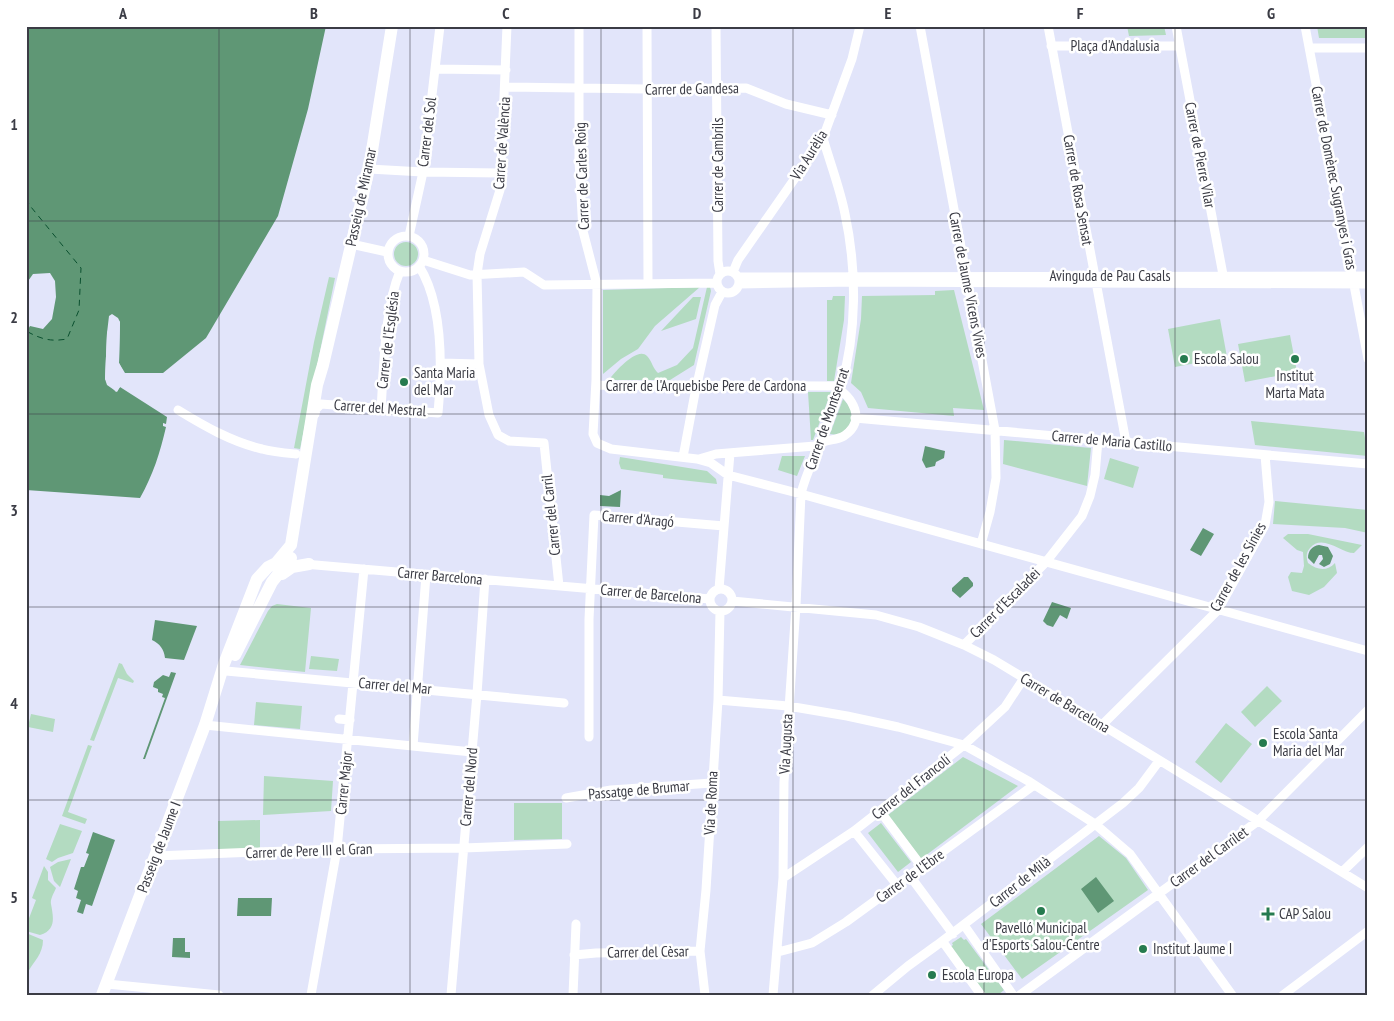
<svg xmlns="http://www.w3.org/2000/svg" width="1394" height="1021" viewBox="0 0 1394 1021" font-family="'PT Sans Narrow',sans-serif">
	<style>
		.green { fill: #b3dbc1 }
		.water { fill: #5f9775 }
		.pier { fill: #e2e5fa }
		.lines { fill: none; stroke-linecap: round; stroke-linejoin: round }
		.ferry { stroke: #0a502f; stroke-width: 1; stroke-dasharray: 6 5; stroke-linecap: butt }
		.street { stroke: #fff; stroke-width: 9 }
		.secondary { stroke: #fff; stroke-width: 12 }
		.grid { fill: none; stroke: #3b3c45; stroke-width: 1; stroke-opacity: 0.55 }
		.poi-dot { fill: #267b4f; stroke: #fff; stroke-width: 2 }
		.labels { text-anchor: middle; stroke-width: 5; stroke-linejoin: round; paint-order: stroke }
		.street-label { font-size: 15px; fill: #3b3c45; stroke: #fff }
		.poi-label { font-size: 15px; fill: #3b3c45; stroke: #fff; text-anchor: start }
		.neatline { fill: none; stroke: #3b3c45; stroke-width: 2 }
		.grid-label { font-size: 16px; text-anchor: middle; font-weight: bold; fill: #3b3c45 }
	</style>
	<rect width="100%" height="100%" fill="#e2e5fa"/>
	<path class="green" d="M1127 26H1164L1166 35 1129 36Z
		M1317 26H1368V38H1319Z
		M394 254a12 12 0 1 1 24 0a12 12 0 1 1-24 0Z
		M329 277 335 278 300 449 294 448 314 342Z
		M700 287 655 326 638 349 621 359 603 374V290Z
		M707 287H710L711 291 694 365 670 380H609C614 373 637 346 647 356 652 361 653 369 658 373L677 365 693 348Z
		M954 290 984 410 953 408 954 416 868 408 861 392 851 383 861 319 862 296 935 295V291Z
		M833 296H845L844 320 834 381H827V300H832Z
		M693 297H701L696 319 661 331Z
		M1220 319 1227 357 1175 367 1168 329Z
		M1290 335 1297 372 1245 382 1238 344Z
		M808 392H831L813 440H811Z
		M843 399C857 413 854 424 839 435L830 434Z
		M1251 421 1364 432 1368 456 1255 445Z
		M1004 440 1091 448 1087 486 1003 464Z
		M782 456H805L797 476 778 470Z
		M620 457 707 471 716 479 717 484 663 478V475L621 469 619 463Z
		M1110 458 1139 467 1133 488 1104 479Z
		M1275 501 1368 510V533L1345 528 1273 524Z
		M1288 534H1308L1362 545 1354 553C1341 553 1322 533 1310 548 1306 552 1306 558 1308 563 1317 570 1327 572 1335 563L1337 573 1324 587 1309 595 1292 591 1288 577 1291 572 1302 573 1304 566 1303 552 1297 550 1283 538Z
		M277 604 311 608 305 672 240 665 268 611 272 606Z
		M311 656 339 659 337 671 309 669Z
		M119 663 122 664 127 674 134 681 133 683 118 678 94 741 90 740Z
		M1267 686 1282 701 1255 727 1241 712Z
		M256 702 302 706 300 729 254 725Z
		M31 714 55 719 53 732 28 727Z
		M1226 723 1252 744 1221 783 1195 762Z
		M88 745 92 746 68 812 87 819 85 824 62 816Z
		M963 757 1018 786 921 859 888 815Z
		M264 776 333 781 331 811 263 815Z
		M514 803H562V839L514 840Z
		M260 820V848L218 851V821Z
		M881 823 911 862 898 872 868 833Z
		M60 824 82 831 73 853 58 858 52 862 46 859Z
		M1099 836 1126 858 1148 890 1022 979 981 924Z
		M71 859 60 887 54 881 50 867 58 862Z
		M44 866 48 872V880L56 888C54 893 50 899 51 904 53 916 57 930 40 935L26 931V926L36 900 32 898Z
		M26 933 43 940C43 954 34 961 28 972H26Z
		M961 937 964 940 966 939 1004 990 998 995H986L950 947 953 945 952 943Z"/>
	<path class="water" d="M26 26H326L308 109 278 216 206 338 163 373H125L119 363 120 322 113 315 107 333 105 379 116 392 120 387 167 417 166 424 163 423V426L166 427C160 453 153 475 140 498L26 490V333L30 326 43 329 52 319 56 297 55 281 50 273 33 274 26 284Z
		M925 446 945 451 944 458 936 462 935 466 926 468 922 460Z
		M621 490 620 507 600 506V495L609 496Z
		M1203 528 1214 534 1201 556 1190 550Z
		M1319 545 1328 547 1333 556 1330 564 1324 567 1319 564 1323 559 1322 555H1319L1314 564 1308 558C1308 551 1312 546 1319 545Z
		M964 577H968L973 583V586L960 598 952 591V588Z
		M1052 602 1071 608 1067 619 1060 615 1053 627 1047 625 1043 621Z
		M155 620 197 626 184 660 165 658C164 649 160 644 152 640Z
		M171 672 176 673 145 759H143L165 698 162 697 163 694 158 692V689L153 687 154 682 163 675 169 677Z
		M93 832 115 840 92 906 86 904 83 914 77 912 81 900 76 898 78 891 74 889 81 867H84L89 854 86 853Z
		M1096 877 1114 901 1098 913 1081 889Z
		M238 898H272L271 916H237Z
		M173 938H185V952H190V958L172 957Z"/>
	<path class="pier" d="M112 314 118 318 120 322 119 363 125 375 116 363 117 322 113 317 109 333 107 379 114 388 116 389 118 385 120 387 117 392 107 385 105 379 107 333 109 316Z"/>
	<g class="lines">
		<path class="ferry" d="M26 198 31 207 81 268 79 310 67 339C50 342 41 339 26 331"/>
		<path class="street" d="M507 26 500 190 480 254 477 274 479 364 489 415 498 435 509 441 544 443 559 586
			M579 26V161L583 231 597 285 596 380 593 434 597 443 611 449 697 459 711 463 728 475 801 494 1368 651
			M647 26 648 283
			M716 26 718 261 720 274
			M920 26 995 430 996 478 990 512 981 544
			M1048 26 1126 442
			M1176 26 1224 280
			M1305 26 1368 359
			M1051 46H1179
			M1310 48H1368
			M435 69 506 70
			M505 87 647 89 746 88 786 104 832 115
			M369 169 423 172 501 173
			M388 254a18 18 0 1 1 36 0a18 18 0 1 1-36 0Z
			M409 236 423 172 440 26
			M351 244 387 252
			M423 260 470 275 524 272 544 285 717 283
			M717 282a11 11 0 1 1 22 0a11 11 0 1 1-22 0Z
			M733 272 738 260 823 138 852 59 860 26
			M738 277 1368 276
			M739 284 853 282 1368 284
			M441 363 479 364
			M596 385 834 386C853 396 867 421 844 436 835 441 825 439 815 446L716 454 699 459
			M381 409C384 367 384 310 400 271
			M178 410C204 426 232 442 262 449 273 452 285 453 296 454
			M315 414 316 409 321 404 438 413C442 369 443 304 419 266
			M855 418 1368 464
			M683 457 695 393 715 305 722 292
			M304 564 710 599
			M719 589 730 453
			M710 600a11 11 0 1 1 22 0a11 11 0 1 1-22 0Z
			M732 601 876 615 919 627 964 645 994 660 1102 725 1368 888
			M964 645 1046 562 1082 516 1090 496 1095 475 1098 440
			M226 671 564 703
			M718 700 788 706 847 716 898 727 964 745 1030 782 1095 824 1130 854 1232 995
			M339 719 350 720
			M205 725 472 752
			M1102 725 1218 610 1265 525 1269 502 1265 455
			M589 737V619L594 515 724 526
			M413 746 426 575
			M566 798 611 790 712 783
			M880 811 922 867
			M854 831 897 885
			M155 856 337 849 463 848 567 844
			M1342 872 1368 847
			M910 876 953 934
			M783 878 854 831 964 745 1005 707 1024 678
			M964 925 1013 995
			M943 942 981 995
			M778 952 812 943 846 922 1034 785
			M574 955 596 953 700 951
			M107 984 219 995
			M311 995 337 849 364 569
			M451 995 477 694 485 579
			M573 995 576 924
			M705 995 700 951 706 890 718 700 720 611
			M773 995 783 878 784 782 796 606 801 494C805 476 813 461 820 444 828 426 835 406 841 387 857 332 857 270 845 214 840 188 830 163 823 138
			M873 995 908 966 937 945 1123 803 1139 788 1159 761
			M1020 995 1258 821 1368 710
			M1283 995 1368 931"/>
		<path class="secondary" d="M276 563 291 545 317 385 323 365 369 169 392 26
			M282 574 292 567 309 564
			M235 655 272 582 291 558
			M102 995 205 725 224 664 257 579 268 567 276 563 288 562"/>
	</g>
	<path class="grid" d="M219 26V995M410 26V995M601 26V995M793 26V995M984 26V995M1175 26V995M26 221H1368M26 414H1368M26 607H1368M26 800H1368"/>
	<g class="poi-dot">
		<circle cx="1184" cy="359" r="5"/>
		<circle cx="1295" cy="359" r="5"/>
		<circle cx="404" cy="382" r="5"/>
		<circle cx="1263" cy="743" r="5"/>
		<circle cx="1041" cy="911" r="5"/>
		<path d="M1265.5 906.5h5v5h5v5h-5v5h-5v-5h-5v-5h5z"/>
		<circle cx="1143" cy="949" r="5"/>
		<circle cx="932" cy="975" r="5"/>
	</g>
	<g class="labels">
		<g class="street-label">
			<text x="1115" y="51">Plaça d'Andalusia</text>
			<text transform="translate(692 89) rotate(-1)" y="5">Carrer de Gandesa</text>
			<text transform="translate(427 132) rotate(-83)" y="5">Carrer del Sol</text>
			<text transform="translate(502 143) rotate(-86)" y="5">Carrer de València</text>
			<text transform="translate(809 155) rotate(-58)" y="5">Via Aurèlia</text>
			<text transform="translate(1200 155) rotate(79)" y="5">Carrer de Pierre Vilar</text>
			<text transform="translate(718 165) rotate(-90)" y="5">Carrer de Cambrils</text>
			<text transform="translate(582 176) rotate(-92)" y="5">Carrer de Carles Roig</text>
			<text transform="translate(1334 178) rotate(79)" y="5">Carrer de Domènec Sugranyes i Gras</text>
			<text transform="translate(1078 190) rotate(80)" y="5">Carrer de Rosa Sensat</text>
			<text transform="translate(361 197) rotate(-78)" y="5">Passeig de Miramar</text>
			<text x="1110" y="281">Avinguda de Pau Casals</text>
			<text transform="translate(968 285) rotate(79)" y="5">Carrer de Jaume Vicens Vives</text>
			<text transform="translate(388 340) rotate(-83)" y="5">Carrer de l'Església</text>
			<text x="706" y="391">Carrer de l'Arquebisbe Pere de Cardona</text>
			<text transform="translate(380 408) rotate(4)" y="5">Carrer del Mestral</text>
			<text transform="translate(827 419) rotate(-71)" y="5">Carrer de Montserrat</text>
			<text transform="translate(1112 441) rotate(5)" y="5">Carrer de Maria Castillo</text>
			<text transform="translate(551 515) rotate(-96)" y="5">Carrer del Carril</text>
			<text transform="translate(638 519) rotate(5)" y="5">Carrer d'Aragó</text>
			<text transform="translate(1238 567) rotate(-61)" y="5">Carrer de les Sínies</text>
			<text transform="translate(440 576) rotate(5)" y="5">Carrer Barcelona</text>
			<text transform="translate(651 594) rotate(5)" y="5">Carrer de Barcelona</text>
			<text transform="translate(1005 603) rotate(-45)" y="5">Carrer d'Escaladei</text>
			<text transform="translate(395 686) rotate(5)" y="5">Carrer del Mar</text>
			<text transform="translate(1065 703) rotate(31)" y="5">Carrer de Barcelona</text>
			<text transform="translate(786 744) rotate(-87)" y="5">Via Augusta</text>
			<text transform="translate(344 783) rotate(-84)" y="5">Carrer Major</text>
			<text transform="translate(469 787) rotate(-85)" y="5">Carrer del Nord</text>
			<text transform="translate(911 787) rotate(-38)" y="5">Carrer del Francolí</text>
			<text transform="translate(639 790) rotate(-5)" y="5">Passatge de Brumar</text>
			<text transform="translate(711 803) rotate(-87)" y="5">Via de Roma</text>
			<text transform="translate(159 847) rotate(-69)" y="5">Passeig de Jaume I</text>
			<text transform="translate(309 851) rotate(-2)" y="5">Carrer de Pere III el Gran</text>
			<text transform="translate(1209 857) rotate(-36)" y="5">Carrer del Carrilet</text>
			<text transform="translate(910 876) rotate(-36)" y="5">Carrer de l'Ebre</text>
			<text transform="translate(1020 882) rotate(-38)" y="5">Carrer de Milà</text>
			<text transform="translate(648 952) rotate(-1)" y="5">Carrer del Cèsar</text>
		</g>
		<g class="poi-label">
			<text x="1194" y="364">Escola Salou</text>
			<text x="414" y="378">Santa Maria<tspan x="414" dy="17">del Mar</tspan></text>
			<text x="1295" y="381" text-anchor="middle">Institut<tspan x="1295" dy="17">Marta Mata</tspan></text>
			<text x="1273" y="739">Escola Santa<tspan x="1273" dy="17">Maria del Mar</tspan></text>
			<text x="1279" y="919">CAP Salou</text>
			<text x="1041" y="933" text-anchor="middle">Pavelló Municipal<tspan x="1041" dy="17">d'Esports Salou-Centre</tspan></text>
			<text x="1153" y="954">Institut Jaume I</text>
			<text x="942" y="980">Escola Europa</text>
		</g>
	</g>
	<rect width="1394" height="1021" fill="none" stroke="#ffffff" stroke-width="55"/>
	<rect x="28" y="28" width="1338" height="966" class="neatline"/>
	<g class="grid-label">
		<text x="123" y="19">A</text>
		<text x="314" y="19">B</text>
		<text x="506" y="19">C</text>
		<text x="697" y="19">D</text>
		<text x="888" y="19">E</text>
		<text x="1080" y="19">F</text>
		<text x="1271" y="19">G</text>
		<text x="14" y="130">1</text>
		<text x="14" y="323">2</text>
		<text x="14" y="516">3</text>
		<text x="14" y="709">4</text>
		<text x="14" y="903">5</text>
	</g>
</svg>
